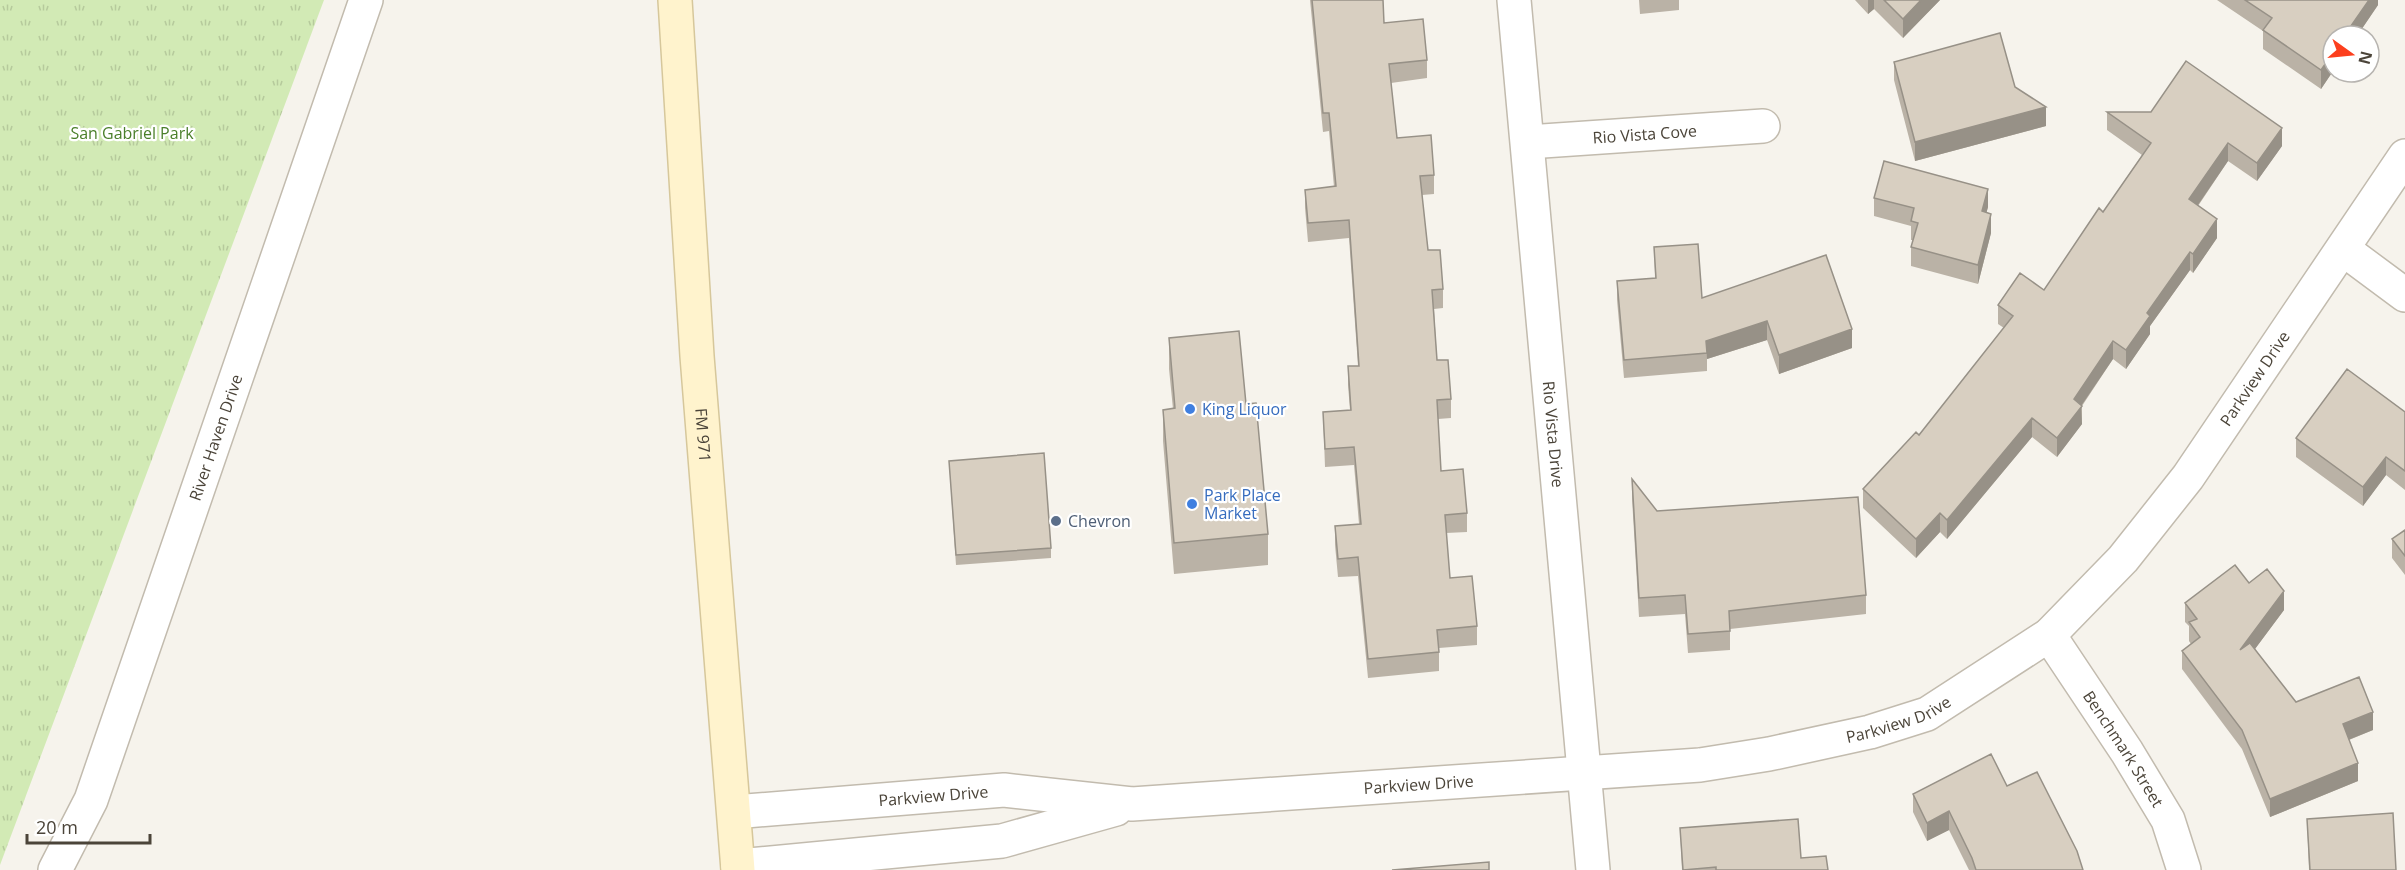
<svg xmlns="http://www.w3.org/2000/svg" width="2405" height="870" viewBox="0 0 2405 870" font-family="'Open Sans',sans-serif">
	<style>
		.grass { fill: url(#grass-tufts) }
		.lines { fill: none; stroke-linecap: round; stroke-linejoin: round }
		.street-casing { stroke: #c2bbae; stroke-width: 36 }
		.secondary-casing { stroke: #d6c79b; stroke-width: 36 }
		.street { stroke: #fff; stroke-width: 33 }
		.secondary { stroke: #fff3cd; stroke-width: 33 }
		.wall { fill: #bab2a6 }
		.shaded-wall { fill: #979187 }
		.building { fill: #d8cfc1; stroke: #979187; stroke-width: 1.5 }
		.shop-dot { fill: #3f7fe0; stroke: #fff; stroke-width: 2 }
		.service-dot { fill: #5c6f8a; stroke: #fff; stroke-width: 2 }
		.labels { text-anchor: middle; stroke-width: 4.5; stroke-linejoin: round; paint-order: stroke }
		.park-label { font-size: 16px; fill: #4a7f2a; stroke: #fff }
		.street-label { font-size: 16px; fill: #4b4439; stroke: #fff }
		.shop-label { font-size: 16px; fill: #366cbe; stroke: #fff; text-anchor: start }
		.service-label { font-size: 16px; fill: #4e5e75; stroke: #fff; text-anchor: start }
	</style>
	<defs>
		<pattern id="grass-tufts" width="24" height="20" patternUnits="userSpaceOnUse" patternTransform="scale(1.5)"><rect width="24" height="20" fill="#d2eab5"/><path d="M3 7l-1-3M5 7V3M7 7l1-3M15 17l-1-3M17 17v-4M19 17l1-3" fill="none" stroke="#b6ca9c"/></pattern>
	</defs>
	<rect width="100%" height="100%" fill="#f6f3ec"/>
	<path class="grass" d="M0 0H324L0 865Z"/>
	<g class="lines">
		<defs>
			<g id="street">
				<path id="s1" d="M1514 0 1593 870"/>
				<path id="s2" d="M1528 142 1763 126"/>
				<path d="M2343 249 2405 295"/>
				<path id="s3" d="M2049 635 2127 752 2168 820 2184 870"/>
				<path id="s4" d="M734 812 1004 790 1132 804 1700 765 1769 754 1870 732 1927 714 2049 635 2123 559 2188 477 2405 156"/>
				<path d="M738 866 1002 841 1116 809"/>
				<path id="s5" d="M55 870 91 800 366 0"/>
			</g>
			<g id="secondary">
				<path id="s6" d="M675 0 697 356 738 870"/>
			</g>
		</defs>
		<use href="#street" class="street-casing"/>
		<use href="#secondary" class="secondary-casing"/>
		<use href="#street" class="street"/>
		<use href="#secondary" class="secondary"/>
	</g>
	<path class="wall" d="M1310 0H1383L1384 23 1427 60V78L1391 83 1397 138 1434 175V194L1422 195 1428 250 1443 289V308L1434 309 1437 360 1451 399V418L1438 419 1441 471 1467 513V532L1446 533 1450 578 1477 626V645L1439 648V671L1368 678 1358 576 1338 577 1335 545V526L1359 524 1354 465 1325 467 1323 412 1350 410 1348 385V366H1358L1349 238 1308 242 1305 208V190L1334 187 1329 131 1323 132Z
		M1639 0H1679V10L1640 14Z
		M1855 0H1940L1903 38 1874 9 1868 14Z
		M2217 0H2378V5L2321 89 2263 49V31Z
		M1894 62 2015 87 2046 126 1915 161 1894 80Z
		M2107 112 2282 146 2257 181 2228 161 2198 206 2217 238 2193 273 2190 270 2150 326V334L2126 369 2113 359 2082 406V424L2057 457 2032 437 1947 539 1940 532 1916 558 1863 508V489L1919 435 2004 328 1998 324V305L2044 290 2103 212 2142 155 2107 130Z
		M1874 198 1988 207 1986 213 1991 233 1978 284 1911 266V247L1913 240H1911V226L1874 216Z
		M1654 247 1702 298 1852 348 1779 374 1767 340 1707 359V371L1624 378 1617 300V281L1655 278Z
		M1169 338 1246 404 1268 534V565L1174 574 1163 441V410L1173 409 1169 369Z
		M2405 412V490L2386 475 2363 506 2296 457V438Z
		M949 461 1051 548V558L956 565Z
		M1632 479 1657 511 1866 595V614L1730 629V650L1688 653 1685 614 1639 617 1632 498Z
		M2405 530V575L2392 558V539Z
		M2249 583 2284 610 2255 649 2296 702 2373 730 2349 740 2358 781 2270 817 2242 749 2182 669V651L2191 644 2189 641V626L2185 622V603Z
		M2007 786 2083 870H1969L1949 830 1927 841 1913 812V794Z
		M2307 819 2396 870H2309Z
		M1680 828 1801 858 1828 870H1682Z"/>
	<path class="shaded-wall" d="M1868 0H1874V9L1868 14Z
		M1921 0H1940L1903 38V19Z
		M2369 0H2378V5L2357 36H2344Z
		M2333 53V71L2321 89V70Z
		M2046 107V126L1915 161V142Z
		M2282 128V146L2257 181V163Z
		M2228 143V161L2189 218V199Z
		M1988 189V207L1982 230V211Z
		M1991 214V233L1978 284V265Z
		M2217 219V238L2193 273V254Z
		M2190 252V270L2150 326V334L2126 369V350L2147 313Z
		M1767 321V340L1707 359 1706 341Z
		M1852 329V348L1779 374V355Z
		M2113 341V359L2081 406 2082 424 2057 457V438L2074 399Z
		M2032 418V437L1947 539V520Z
		M2386 457V475L2363 506V487Z
		M1940 513V532L1916 558V539Z
		M2284 591V610L2240 669V650Z
		M2373 712V730L2343 742V724Z
		M2358 763V781L2270 817V799Z
		M1949 811V830L1927 841V823Z"/>
	<path class="building" d="M1312 0H1383L1384 23 1423 19 1427 60 1389 64 1397 138 1431 135 1434 175 1420 176 1428 250H1440L1443 289 1432 290 1437 360H1448L1451 399 1437 400 1441 471 1463 469 1467 513 1445 515 1450 578 1472 576 1477 626 1437 630 1439 652 1368 659 1358 557 1338 559 1335 526 1361 524 1354 447 1325 449 1323 412 1351 410 1348 366H1359L1349 220 1308 223 1305 190 1336 186 1329 113H1323Z
		M1884 0H1921L1903 19Z
		M2245 0H2369L2344 36H2333V53L2321 70 2263 30 2272 18Z
		M2000 33 2015 87 2046 107 1915 142 1894 62Z
		M2186 61 2282 128 2257 163 2228 143 2189 199 2217 219 2193 254 2190 252 2147 313 2150 316 2126 350 2113 341 2074 399 2082 406 2057 438 2032 418 1947 520 1940 513 1916 539 1863 489 1916 432 1919 435 2013 316 1998 305 2020 273 2044 290 2099 208 2103 212 2151 143 2107 112H2151Z
		M1884 161 1988 189 1982 211 1991 214 1978 265 1911 247 1918 223 1911 221 1914 208 1874 198Z
		M1698 244 1702 298 1826 255 1852 329 1779 355 1767 321 1706 341 1707 353 1624 360 1617 281 1656 278 1654 247Z
		M1239 331 1246 404 1256 403 1268 534 1174 543 1163 410 1175 408 1169 338Z
		M2347 369 2405 412V471L2386 457 2363 487 2296 438Z
		M1044 453 1051 548 956 555 949 461Z
		M1632 479 1657 511 1858 497 1866 595 1729 611 1730 631 1688 634 1685 595 1639 598Z
		M2405 530V556L2392 539Z
		M2235 565 2249 583 2267 569 2284 591 2240 650 2250 643 2296 702 2359 677 2373 712 2343 724 2358 763 2270 799 2242 730 2182 651 2200 637 2189 622 2197 619 2185 603Z
		M1991 754 2007 786 2037 772 2077 851 2083 870H1976L1972 858 1949 811 1927 823 1913 794Z
		M2393 813 2396 870H2310L2307 819Z
		M1798 819 1801 858 1826 856 1828 870H1716V867L1683 870 1680 828Z
		M1489 862V870H1392Z"/>
	<g class="shop-dot">
		<circle cx="1190" cy="409" r="6"/>
		<circle cx="1192" cy="504" r="6"/>
	</g>
	<circle class="service-dot" cx="1056" cy="521" r="6"/>
	<g class="labels">
		<g class="park-label">
			<text x="132" y="139">San Gabriel Park</text>
		</g>
		<g class="street-label">
			<text dy="6" stroke="none"><textPath href="#s2" startOffset="117">Rio Vista Cove</textPath></text>
			<text dy="6" stroke="none"><textPath href="#s4" startOffset="1677">Parkview Drive</textPath></text>
			<text dy="6" stroke="none"><textPath href="#s6" startOffset="436">FM 971</textPath></text>
			<text dy="6" stroke="none"><textPath href="#s1" startOffset="436">Rio Vista Drive</textPath></text>
			<text dy="6" stroke="none"><textPath href="#s5" startOffset="462">River Haven Drive</textPath></text>
			<text dy="6" stroke="none"><textPath href="#s4" startOffset="1173">Parkview Drive</textPath></text>
			<text dy="6" stroke="none"><textPath href="#s3" startOffset="136">Benchmark Street</textPath></text>
			<text dy="6" stroke="none"><textPath href="#s4" startOffset="687">Parkview Drive</textPath></text>
			<text dy="6" stroke="none"><textPath href="#s4" startOffset="200">Parkview Drive</textPath></text>
		</g>
		<g class="shop-label">
			<text x="1202" y="415">King Liquor</text>
			<text x="1204" y="501">Park Place<tspan x="1204" dy="18">Market</tspan></text>
		</g>
		<g class="service-label">
			<text x="1068" y="527">Chevron</text>
		</g>
	</g>
	<g transform="translate(2351 54) rotate(105)"><circle r="28" fill="#ffffff" stroke="#b7b4b0" stroke-width="1.5"/>
	<path d="M0-4.5L10 22L0 15L-10 22Z" fill="#fc3f1d"/>
	<text y="-9" font-size="16" font-weight="bold" text-anchor="middle" fill="#4b4439">N</text>
	</g>
	<path d="M27 834v9h123v-9" fill="none" stroke="#4b4439" stroke-width="3"/>
	<text x="36" y="834" font-size="18" fill="#4b4439" stroke="#ffffff" stroke-width="4.5" paint-order="stroke">20 m</text>
</svg>
